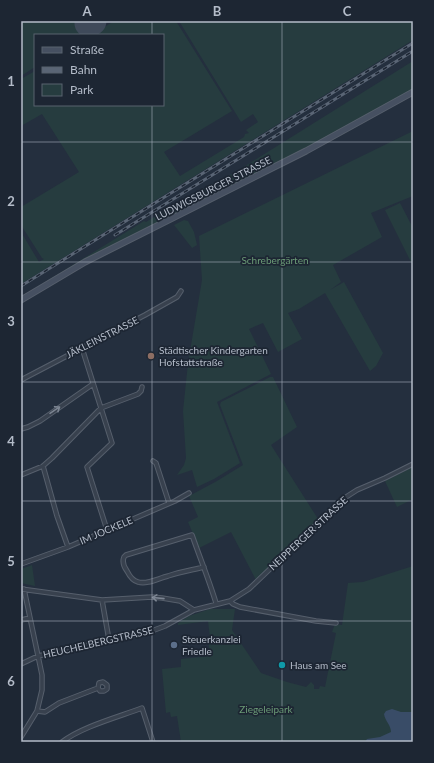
<svg xmlns="http://www.w3.org/2000/svg" width="434" height="763" viewBox="0 0 434 763" font-family="Lato,sans-serif">
	<style>
		.green { fill: #263c3f }
		.water { fill: #394c67 }
		.lines { fill: none; stroke-linecap: round; stroke-linejoin: round }
		.runway { stroke: #3f4a5a; stroke-width: 29 }
		.minor-casing { stroke: #565f6c; stroke-width: 5.5 }
		.secondary-casing { stroke: #565f6c; stroke-width: 7 }
		.minor { stroke: #38414e; stroke-width: 3.5 }
		.secondary { stroke: #465061; stroke-width: 5 }
		.rail-casing { stroke: #5a6575; stroke-width: 3 }
		.rail { stroke: #1d2633; stroke-width: 1.5; stroke-dasharray: 4.5; stroke-linecap: butt }
		.oneway { stroke: #7c8592 }
		.grid { fill: none; stroke: #b4bcc9; stroke-width: 1; stroke-opacity: 0.55 }
		.education-dot { fill: #8d6e63; stroke: #1d2633; stroke-width: 1.5 }
		.service-dot { fill: #5c6f8a; stroke: #1d2633; stroke-width: 1.5 }
		.culture-dot { fill: #0f9aa8; stroke: #1d2633; stroke-width: 1.5 }
		.labels { text-anchor: middle; stroke-width: 3.5; stroke-linejoin: round; paint-order: stroke }
		.street-label { font-size: 10px; fill: #b4bcc9; stroke: #1d2633 }
		.park-label { font-size: 10px; fill: #6b9a76; stroke: #1d2633 }
		.poi-label { font-size: 10px; fill: #b4bcc9; stroke: #1d2633; text-anchor: start }
		.neatline { fill: none; stroke: #b4bcc9; stroke-width: 1.5 }
		.grid-label { font-size: 13px; text-anchor: middle; font-weight: bold; fill: #b4bcc9 }
	</style>
	<rect width="100%" height="100%" fill="#242f3e"/>
	<path class="green" d="M21 21H107L85 35H35V67L21 76Z
		M114 21H176L232 111 164 152 180 176 244 137 245 134 249 133 246 130 258 122 253 114 241 122 179 21H413V40L21 284V232L39 262 44 259 42 258 21 225V207L79 172 42 114 21 126V79L35 71V105H163V35H92Z
		M413 61V89L330 136 99 252 21 297 144 221 146 222 191 195 237 171Z
		M413 131V196L371 213 382 237 333 265 341 282 330 290 344 282 383 353 376 366 370 371 325 293 299 309 288 313 302 339 278 352 263 323 249 329 271 374 217 402 240 463 214 479 197 487 192 470 177 475 184 465 186 458 183 411 188 363 202 280 199 236Z
		M400 203 413 228V266L385 210Z
		M184 220 188 221 194 232 197 245 192 248 174 225Z
		M270 377H273L297 427 271 445 318 519 256 580 231 532 199 548 188 522 198 517 189 496 217 481 243 465 220 405 221 402Z
		M413 467V499L397 507 385 481Z
		M32 565 35 586 21 583V569Z
		M413 566V742H181L177 716 171 717 170 712 166 713 162 669 181 667V659L210 656 208 638H210L208 621 178 625V623L189 616 210 609H235L232 630 261 673 287 682 306 687 311 682 314 685V689H319L320 686 325 687 336 633 332 632 335 624 342 625 348 583 363 582Z"/>
	<path class="water" d="M392 709 401 712H413V742H365L367 739 380 737 391 732C391 725 385 721 384 714L386 711Z"/>
	<g class="lines">
		<path class="runway" d="M89 23 92 21"/>
		<defs>
			<path id="minor" d="M82 348 112 443 87 467 107 530
				M21 380 145 315 177 297 181 291
				M21 429 28 427 40 421 93 384
				M153 461 156 463 169 503
				M43 466 57 516 68 547
				M21 475 43 466 52 458 101 408 138 394 141 391 142 387
				M21 564 68 547 175 501 189 493
				M204 567C192 570 180 572 168 576 159 578 147 585 138 582 133 581 129 575 127 571 124 567 122 562 124 557L126 555 192 535C200 558 209 580 216 603
				M21 589 102 600 152 597 162 598 180 601 194 610
				M102 600 109 640
				M230 601 233 604 240 607 316 621 336 623
				M21 620 30 618
				M21 664 38 656 149 632 165 626 194 610 230 601 249 589 343 499 357 490 385 478 413 464
				M37 711 45 712 59 703 98 688 100 691H104L107 689V685L103 682 99 683 98 688
				M21 737 37 711 42 690V675L24 589
				M62 742C81 727 118 717 142 708L153 742"/>
			<path id="secondary" d="M21 300 85 262 306 151 413 92"/>
		</defs>
		<use href="#minor" class="minor-casing"/>
		<use href="#secondary" class="secondary-casing"/>
		<use href="#minor" class="minor"/>
		<use href="#secondary" class="secondary"/>
		<defs>
			<path id="rail" d="M115 235 413 51
				M21 286 413 43"/>
		</defs>
		<use href="#rail" class="rail-casing"/>
		<use href="#rail" class="rail"/>
	</g>
	<defs><path id="oneway-shaft" d="M-6 0H5M1.5-3L5.5 0L1.5 3" fill="none" stroke-width="1.6" stroke-linecap="round" stroke-linejoin="round"/></defs>
	<g class="oneway">
		<use href="#oneway-shaft" transform="translate(55 410) rotate(-34)"/>
		<use href="#oneway-shaft" transform="translate(158 598) rotate(-174)"/>
	</g>
	<path class="grid" d="M152 21V35M282 21V742M152 105V742M21 142H413M21 262H413M21 382H413M21 501H413M21 621H413"/>
	<circle class="education-dot" cx="151" cy="356" r="4"/>
	<circle class="service-dot" cx="174" cy="645" r="4"/>
	<circle class="culture-dot" cx="282" cy="665" r="4"/>
	<g class="labels">
		<g class="street-label">
			<text transform="translate(213 188) rotate(-27)" y="4">LUDWIGSBURGER STRASSE</text>
			<text transform="translate(102 337) rotate(-27)" y="4">JÄKLEINSTRASSE</text>
			<text transform="translate(106 530) rotate(-23)" y="4">IM JOCKELE</text>
			<text transform="translate(308 533) rotate(-43)" y="4">NEIPPERGER STRASSE</text>
			<text transform="translate(98 642) rotate(-13)" y="4">HEUCHELBERGSTRASSE</text>
		</g>
		<g class="park-label">
			<text x="275" y="264">Schrebergärten</text>
			<text x="266" y="713">Ziegeleipark</text>
		</g>
		<g class="poi-label">
			<text x="159" y="354">Städtischer Kindergarten<tspan x="159" dy="12">Hofstattstraße</tspan></text>
			<text x="182" y="643">Steuerkanzlei<tspan x="182" dy="12">Friedle</tspan></text>
			<text x="290" y="669">Haus am See</text>
		</g>
	</g>
	<rect width="434" height="763" fill="none" stroke="#1d2633" stroke-width="44"/>
	<rect x="34" y="34" width="130" height="72" fill="#1d2633" stroke="#59626f"/>
	<rect x="42" y="47" width="20" height="6" fill="#465061" stroke="#59626f"/>
	<text x="70" y="54" font-size="12" fill="#b4bcc9">Straße</text>
	<rect x="42" y="67" width="20" height="6" fill="#5a6575" stroke="#59626f"/>
	<text x="70" y="74" font-size="12" fill="#b4bcc9">Bahn</text>
	<rect x="42" y="84" width="20" height="12" fill="#263c3f" stroke="#59626f"/>
	<text x="70" y="94" font-size="12" fill="#b4bcc9">Park</text>
	<rect x="22" y="22" width="390" height="719" class="neatline"/>
	<g class="grid-label">
		<text x="87" y="16">A</text>
		<text x="217" y="16">B</text>
		<text x="347" y="16">C</text>
		<text x="11" y="86">1</text>
		<text x="11" y="206">2</text>
		<text x="11" y="326">3</text>
		<text x="11" y="446">4</text>
		<text x="11" y="566">5</text>
		<text x="11" y="686">6</text>
	</g>
</svg>
